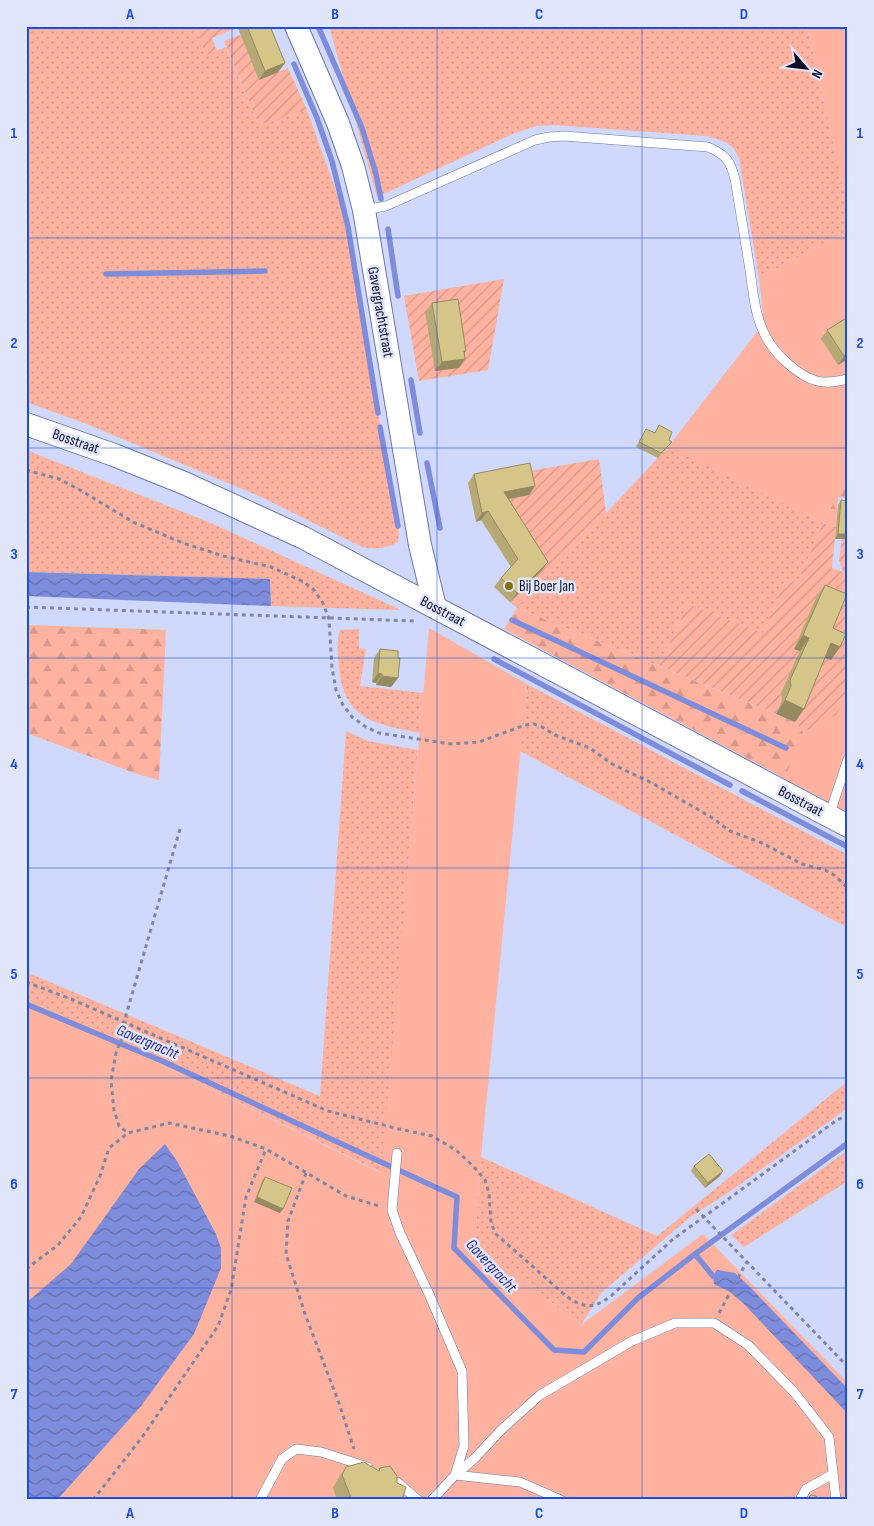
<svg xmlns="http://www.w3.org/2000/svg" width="874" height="1526" viewBox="0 0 874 1526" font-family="'Sofia Sans Condensed',sans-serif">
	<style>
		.grass { fill: url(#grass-dots) }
		.forest { fill: url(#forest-firs) }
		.park { fill: #feb29f }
		.garden { fill: url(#garden-furrows) }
		.water { fill: url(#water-waves) }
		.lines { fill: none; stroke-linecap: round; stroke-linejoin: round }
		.stream { stroke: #7e8cdc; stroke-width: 5.5 }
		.service-casing { stroke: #6c76a9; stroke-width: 10 }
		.tertiary-casing { stroke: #6c76a9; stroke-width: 24 }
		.path { stroke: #8086a3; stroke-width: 3; stroke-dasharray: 4 4; stroke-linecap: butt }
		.service { stroke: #fff; stroke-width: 9 }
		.tertiary { stroke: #fff; stroke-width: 22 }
		.wall { fill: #b7a976 }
		.shaded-wall { fill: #958a60 }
		.building { fill: #d5c589; stroke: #958a60 }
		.grid { fill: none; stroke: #1d4ed8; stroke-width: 1; stroke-opacity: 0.55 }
		.poi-dot { fill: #846f0e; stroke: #e1e6fd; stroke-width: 2 }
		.labels { text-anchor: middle; stroke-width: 5; stroke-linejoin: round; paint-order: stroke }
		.street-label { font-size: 15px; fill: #0d1024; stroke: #e1e6fd }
		.poi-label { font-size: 15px; fill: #0d1024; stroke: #e1e6fd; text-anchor: start }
		.water-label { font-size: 16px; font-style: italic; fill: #2d2e8b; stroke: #e1e6fd }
		.neatline { fill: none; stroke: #1d4ed8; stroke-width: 2 }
		.grid-label { font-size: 16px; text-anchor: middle; font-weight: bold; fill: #1d4ed8 }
	</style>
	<defs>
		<pattern id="grass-dots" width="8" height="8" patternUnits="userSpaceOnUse" patternTransform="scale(1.25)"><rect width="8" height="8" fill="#feb29f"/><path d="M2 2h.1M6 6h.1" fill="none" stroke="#d89889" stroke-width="1.8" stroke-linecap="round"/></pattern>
		<pattern id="forest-firs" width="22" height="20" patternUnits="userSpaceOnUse" patternTransform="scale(1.25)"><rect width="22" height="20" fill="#feb29f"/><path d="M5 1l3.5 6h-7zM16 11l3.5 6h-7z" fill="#d89889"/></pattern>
		<pattern id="garden-furrows" width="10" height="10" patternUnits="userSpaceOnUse" patternTransform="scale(1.25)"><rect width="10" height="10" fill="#feb29f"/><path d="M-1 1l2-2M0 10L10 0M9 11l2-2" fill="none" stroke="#d89889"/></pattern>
		<pattern id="water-waves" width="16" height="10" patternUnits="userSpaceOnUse" patternTransform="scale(1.25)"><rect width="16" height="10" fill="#7e8cdc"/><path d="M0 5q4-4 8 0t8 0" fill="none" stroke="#6671b2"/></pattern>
	</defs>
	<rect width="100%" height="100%" fill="#d0d8fb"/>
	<path class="grass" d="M26 26H195L206 55 226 47 259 125 307 110 342 208 399 531 398 542C385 549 376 549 362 547L259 496 84 423 26 402Z
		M329 26H807L848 209V230L759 278 739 158C731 141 723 141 707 136L553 125 536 126 515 133 377 197Z
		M669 446 823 523 797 584 786 579 763 633 688 604 659 666 517 608Z
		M26 450 211 523 401 610 271 606 270 579 26 572Z
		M359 629V648L366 649 360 686 423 693 420 733C376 724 344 721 339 668 338 655 336 643 340 630Z
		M527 684 848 855V928L520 751Z
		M346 731 368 741 418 750 382 1173 26 998V972L320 1096Z
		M848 1081V1108L732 1190 689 1218 601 1293 581 1325 475 1244 481 1157 657 1236Z
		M848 1150V1181L744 1247 731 1235Z"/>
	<path class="forest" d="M848 475V498L838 497 836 527 823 523Z
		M517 608 795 722 803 732 848 812 504 629Z
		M26 625 166 630 159 780 140 775 26 733Z"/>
	<path class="park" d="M807 26H848V209Z
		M848 230V475L823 523 668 447 764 323 759 278Z
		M848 608V812L784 779 835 653Z
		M429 628 527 684 481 1157 475 1244 581 1325 703 1234 848 1383V1500H26V998L381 1173Z"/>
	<path class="garden" d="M195 26H237V28L212 38 217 51 206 55Z
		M240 35 278 72 288 68 307 110 259 125 224 41Z
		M504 279 488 370 419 381 404 296Z
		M599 459 606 513 517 608 510 602 530 582 499 501 524 472Z
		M823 523 836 527 832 568 843 572 839 560 842 539H848V696L836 715 803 732 795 722 822 657 836 647 794 648 808 655 781 693 782 700 776 714 659 666 688 604 763 633 786 579 797 584Z"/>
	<path class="water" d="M26 572 270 579 271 606 26 596Z
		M165 1144 177 1161 216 1234 221 1248V1268L194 1334 141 1406 57 1500H26V1303L71 1264 139 1169Z
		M717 1270 735 1273 749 1286 848 1389V1414L744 1304 730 1292 714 1284 713 1276Z"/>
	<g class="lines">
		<path class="stream" d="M318 26 362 128 376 174 381 199
			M294 64 317 118 332 161 348 227 378 413
			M388 229 398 296
			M106 274 265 271
			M411 380 420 433
			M380 427 398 526
			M427 463 440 528
			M512 620 786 748
			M494 659 730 785
			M742 791 848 847
			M26 1004 162 1061 457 1197 454 1248 554 1350 584 1352 638 1298 695 1254 848 1143
			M695 1254 713 1276"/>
		<defs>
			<path id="service" d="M364 210 386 206 535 140 549 137 564 136 708 147C726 155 730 160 735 179 740 209 745 240 750 270 753 292 755 317 766 337 775 354 798 376 817 381 827 384 838 381 848 379
				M829 816 848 759
				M397 1153 392 1210 400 1233 429 1294 462 1371 464 1446 455 1475 520 1482 561 1500
				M397 1482 418 1500
				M260 1500 282 1459 296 1449 321 1452 368 1467
				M432 1500 455 1475 475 1458 501 1430 540 1395 632 1341 675 1323H714L748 1345 794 1392 829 1437 836 1500
				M800 1500 806 1489 833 1474"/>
			<path id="tertiary" d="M296 26 338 123 353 166 364 210 420 545 435 607
				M26 424 114 455 184 483 302 537 848 826"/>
		</defs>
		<use href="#service" class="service-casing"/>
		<use href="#tertiary" class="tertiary-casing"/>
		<path class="path" d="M26 470 59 479 80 490 133 522 183 543 223 556 271 567 304 582 314 590 323 603 329 619 332 668 336 690 343 705 352 717 366 727 379 733 451 744 479 742 525 725 534 724 542 727 555 735 590 748 612 764 652 783 711 817 730 831 762 843 802 864 825 870 834 875 848 888
			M26 607 414 621
			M180 829 126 1015 124 1032 116 1053 111 1081 114 1110 119 1126 128 1133 169 1123 230 1136 266 1149 346 1196 379 1206
			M26 982 71 999 328 1111 399 1129 432 1136 456 1150 473 1166 485 1180 489 1193 491 1223 496 1234 566 1296C585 1309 593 1309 611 1296L672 1240 837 1120 848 1115
			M306 1173 288 1221 286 1254 305 1314 339 1403 354 1449
			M696 1209 848 1367
			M26 1269 58 1245 81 1217 100 1176 109 1148 128 1133
			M719 1313 746 1263
			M93 1500 143 1436 218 1326 231 1290 246 1197 266 1149"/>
		<use href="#service" class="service"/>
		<use href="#tertiary" class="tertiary"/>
	</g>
	<path class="wall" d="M237 26H270L285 63 278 72 259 80Z
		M432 303 464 353 459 368 435 371 425 312Z
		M827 330 848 359 838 365 821 339Z
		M659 425 669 440 672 442 658 458 636 447 646 429 655 433Z
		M474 474 535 486 529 495 509 499 548 562 541 571 510 602 494 587 501 578 511 567 481 520 476 522 468 483Z
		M841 500 848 539H835L838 505Z
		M825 585 833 628 840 647 831 660 825 658 804 709 795 722 776 714 782 700 781 693 800 651 794 649 816 598Z
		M380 649 398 658V678L391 687 376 685V683L372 682 374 658Z
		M694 1166 720 1176 705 1188 691 1171Z
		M265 1177 280 1213 254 1202 262 1181Z
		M346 1467 397 1483 402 1500H337L333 1488 337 1480Z"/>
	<path class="shaded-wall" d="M285 63 278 72 259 80 265 71Z
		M464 351H466L459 359H465L459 368 435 371 442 362Z
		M848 354V359L838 365 844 356Z
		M535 486 529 495 498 501 504 492Z
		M488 511 481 520 476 522 482 513Z
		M838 534H848V539H835Z
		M548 562 541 571 510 602 517 593Z
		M803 635 809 638 800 651 794 649Z
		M831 643 840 647 831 660 822 657Z
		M378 673 382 674 376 683 372 682Z
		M382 676 398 678 391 687 376 685Z
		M785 700 804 709 795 722 776 714Z
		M723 1171 720 1176 705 1188 708 1183Z
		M257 1197 283 1209 280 1213 254 1202Z"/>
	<path class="building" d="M247 26H270L285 63 265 71Z
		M458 299 466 351H464L465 359 442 362 432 303Z
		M848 317V354L844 356 827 330Z
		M659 425 672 432 669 440 672 442 661 453 639 442 646 429 655 433Z
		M530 463 535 486 504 492 548 562 517 593 501 578 518 559 488 511 482 513 474 474Z
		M841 500 848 501V534H838Z
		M825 585 847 594 833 628 846 634 840 647 831 643 804 709 785 700 791 686 790 680 809 638 803 635Z
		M380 649 398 651V658H400L398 678 382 676V674L378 673Z
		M709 1154 723 1171 708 1183 694 1166Z
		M265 1177 292 1188 283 1209 257 1197Z
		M364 1462 379 1471 380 1468 390 1466 397 1476V1483L406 1487 402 1500H352L342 1475 346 1467Z
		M811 1495 816 1496 819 1500H806Z"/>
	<path class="grid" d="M232 26V1500M437 26V1500M642 26V1500M26 238H848M26 448H848M26 658H848M26 868H848M26 1078H848M26 1288H848"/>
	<circle class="poi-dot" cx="509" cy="586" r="5"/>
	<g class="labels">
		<g class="street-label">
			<text transform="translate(381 312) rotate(80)" y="5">Gavergrachtstraat</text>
			<text transform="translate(76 441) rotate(19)" y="5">Bosstraat</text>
			<text transform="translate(443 611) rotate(28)" y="5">Bosstraat</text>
			<text transform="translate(801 801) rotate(28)" y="5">Bosstraat</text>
		</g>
		<g class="poi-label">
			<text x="519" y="591">Bij Boer Jan</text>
		</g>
		<g class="water-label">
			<text transform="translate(148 1041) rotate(23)" y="6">Gavergracht</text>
			<text transform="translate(492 1265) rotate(47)" y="6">Gavergracht</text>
		</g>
	</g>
	<rect width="874" height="1526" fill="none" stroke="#e1e6fd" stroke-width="55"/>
	<g transform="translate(806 68) rotate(118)" stroke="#e1e6fd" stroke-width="4" paint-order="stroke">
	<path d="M0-4L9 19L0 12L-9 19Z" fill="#0d1024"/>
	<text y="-8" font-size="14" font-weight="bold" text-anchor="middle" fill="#0d1024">N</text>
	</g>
	<rect x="28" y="28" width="818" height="1470" class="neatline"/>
	<g class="grid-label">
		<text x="130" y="19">A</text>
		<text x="335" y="19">B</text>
		<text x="539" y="19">C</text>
		<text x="744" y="19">D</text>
		<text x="14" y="138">1</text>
		<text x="860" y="138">1</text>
		<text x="14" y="348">2</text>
		<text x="860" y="348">2</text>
		<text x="14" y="559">3</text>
		<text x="860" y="559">3</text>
		<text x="14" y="769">4</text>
		<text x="860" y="769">4</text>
		<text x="14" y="979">5</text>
		<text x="860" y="979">5</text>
		<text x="14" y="1189">6</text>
		<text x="860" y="1189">6</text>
		<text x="14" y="1399">7</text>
		<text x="860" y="1399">7</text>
		<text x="130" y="1518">A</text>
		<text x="335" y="1518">B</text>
		<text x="539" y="1518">C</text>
		<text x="744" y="1518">D</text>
	</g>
</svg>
